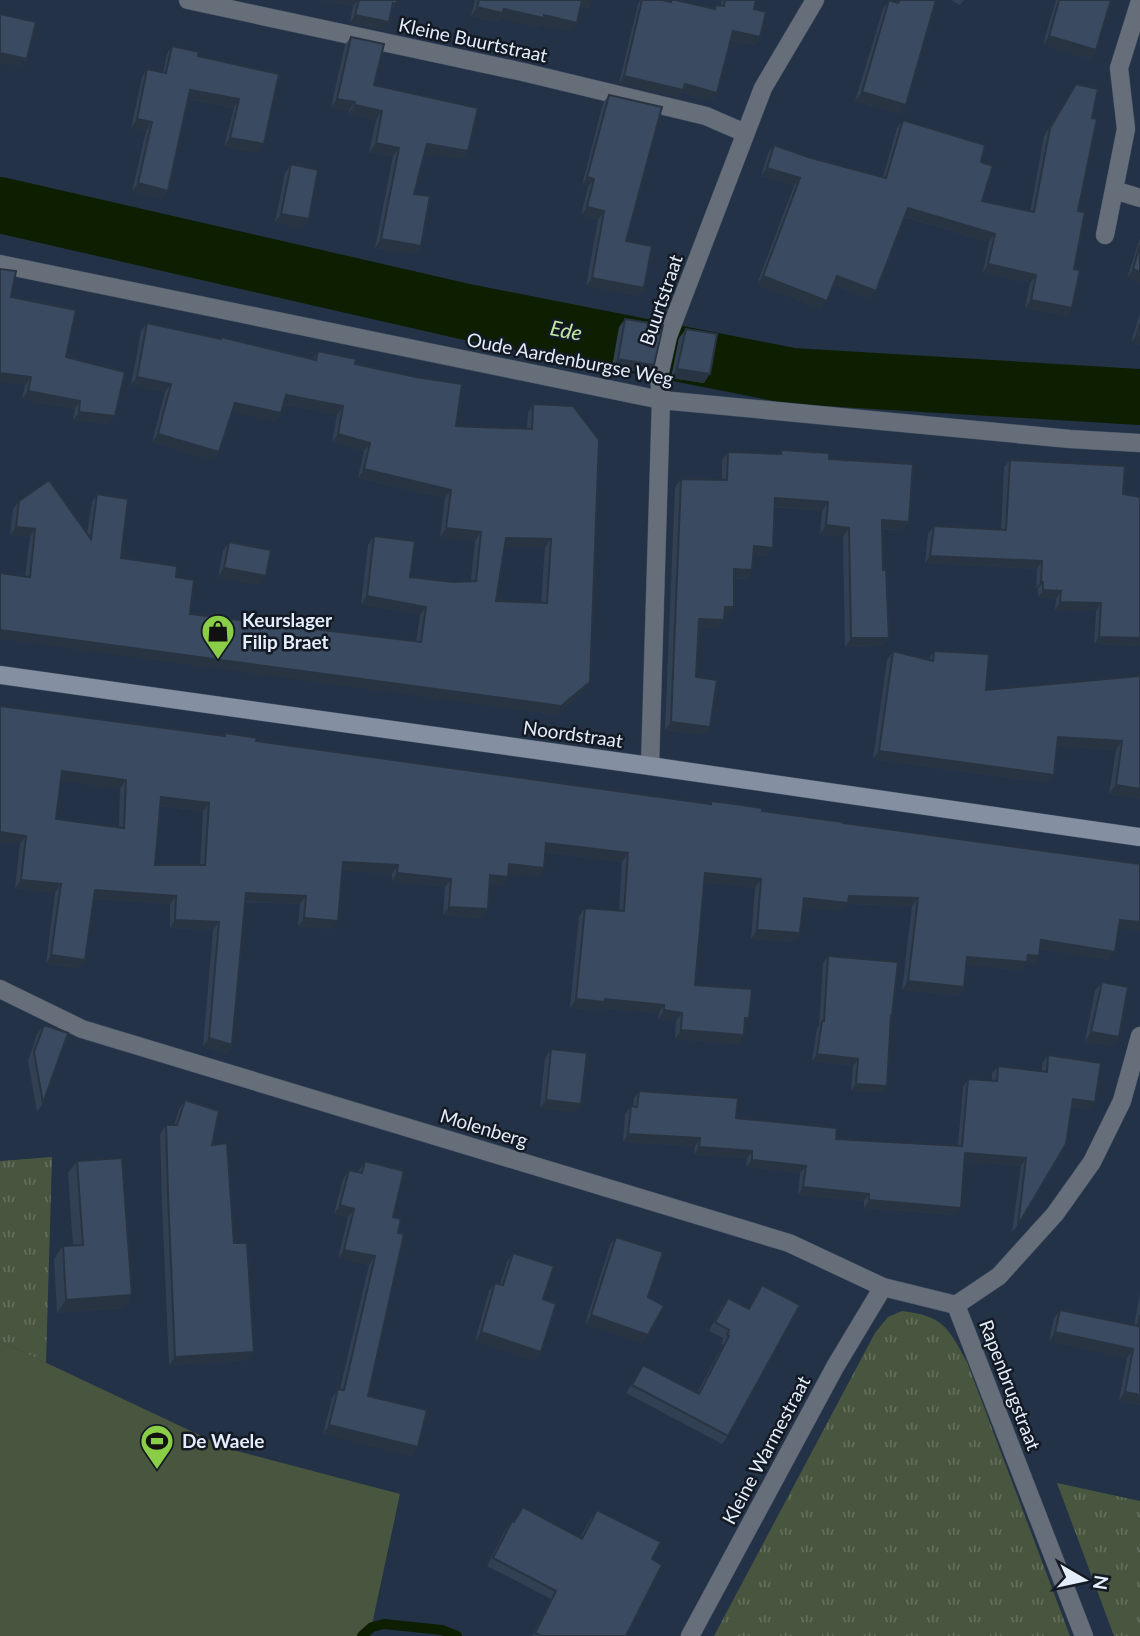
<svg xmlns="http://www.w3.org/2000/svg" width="1140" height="1636" viewBox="0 0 1140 1636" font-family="Lato,sans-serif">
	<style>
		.grass { fill: url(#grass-tufts) }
		.pitch { fill: #49563f }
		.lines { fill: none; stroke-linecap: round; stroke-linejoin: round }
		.stream { stroke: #0d1f00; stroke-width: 10 }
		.river { stroke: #0d1f00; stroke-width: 56 }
		.street-casing { stroke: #425064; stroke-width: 19 }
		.secondary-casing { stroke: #425064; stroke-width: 19 }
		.street { stroke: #666e79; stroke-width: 18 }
		.secondary { stroke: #8490a1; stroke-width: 18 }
		.wall { fill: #324053; fill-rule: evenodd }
		.shaded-wall { fill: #293443 }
		.building { fill: #3a4a60; stroke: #293443; stroke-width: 2; fill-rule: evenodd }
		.labels { text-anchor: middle; stroke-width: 5; stroke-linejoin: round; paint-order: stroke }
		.street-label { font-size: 19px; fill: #e3edfb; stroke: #131a23 }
		.poi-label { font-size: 19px; font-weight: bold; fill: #e3edfb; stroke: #131a23; text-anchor: start }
		.water-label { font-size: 21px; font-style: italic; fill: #c1e6a6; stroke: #131a23 }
	</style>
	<defs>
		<pattern id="grass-tufts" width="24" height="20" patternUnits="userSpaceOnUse" patternTransform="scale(1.75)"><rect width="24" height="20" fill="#49563f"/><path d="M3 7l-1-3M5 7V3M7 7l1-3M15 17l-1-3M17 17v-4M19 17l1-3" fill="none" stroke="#636f5c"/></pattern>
	</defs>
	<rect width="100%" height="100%" fill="#233247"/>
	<path class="grass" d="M52 1157 46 1363 0 1341V1161Z
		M902 1311C943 1316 948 1327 967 1362L1070 1636H714L875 1333 888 1317Z
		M1057 1483 1140 1501V1636H1114Z"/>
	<path class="pitch" d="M0 1341 229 1449 400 1494 373 1620 368 1636H0Z"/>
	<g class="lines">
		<path class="stream" d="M362 1636 372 1627 384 1624 442 1630 457 1636"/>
		<path class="river" d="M0 205 467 312 792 376 1140 397"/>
		<defs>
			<path id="street" d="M188 0 523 72 706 116 745 133
				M1114 190 1140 198
				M1105 235 1126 129 1119 68 1140 1
				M0 264 661 400 1070 439 1140 443
				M650 766 661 400 659 376 668 336 763 88 815 0
				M0 989 82 1029 789 1243 883 1287 956 1305
				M690 1636 835 1367 883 1287
				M1084 1636 956 1305 999 1276 1055 1214 1092 1162 1122 1101 1140 1036"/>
			<path id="secondary" d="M0 675 650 766 1140 837"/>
		</defs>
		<use href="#street" class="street-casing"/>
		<use href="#secondary" class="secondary-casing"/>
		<use href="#street" class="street"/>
		<use href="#secondary" class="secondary"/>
	</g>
	<path class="wall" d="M322 0H397L383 30 350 23 353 6Z
		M475 0H593L588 8 581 6 577 23 571 31 540 24 538 27 499 18 497 22 471 16Z
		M640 0 670 2 671 0 713 8 716 5 720 6 722 0H756L754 9 760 37 755 45 731 40 717 93 712 100 681 92 677 97 619 83 638 4Z
		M889 0 897 2 899 0H936L900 114 855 101 883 9Z
		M951 0H964L960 5Z
		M1056 0H1111L1096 50 1090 59 1043 44Z
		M351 37 374 85 468 151 462 159 424 153 414 194 421 246 415 254 375 248 393 156 369 152 376 120 348 114 349 111 331 107 345 45Z
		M172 46 198 56 279 74 258 153 224 146 234 108 188 99 168 191 162 199 132 192 146 131 131 128 142 77 147 69 163 73 167 54Z
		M1076 84 1092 118 1078 211 1074 269 1072 308 1066 316 1025 308 1030 283 983 272 989 242 904 217 870 299 834 285 821 309 757 284 794 186 761 176 768 153 774 145 808 157 883 177 897 128 903 120 981 162 982 201 1030 212 1044 136Z
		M609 95 626 241 644 288 639 296 586 286 598 220 581 215 588 187 582 185 603 103Z
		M291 164 303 228 275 222 285 173Z
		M1140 238V282L1127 278Z
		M11 297 66 357 109 424 73 420 75 409 22 399 25 385Z
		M1140 313V345L1131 342Z
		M625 319 654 365 648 374 612 367 619 327Z
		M147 323 220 339 221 337 313 359 318 351 355 364 456 426 527 428 528 413 533 404 590 682 584 691 556 715 25 576 30 537 10 535 13 509 19 501 87 534 92 502 97 494 121 558 176 577 190 614 416 642 420 615 361 604 368 545 374 536 410 577 453 582 471 581 475 541 440 537 445 498 358 478 364 451 332 442 337 415 283 404 281 413 275 421 232 412 214 460 152 442 165 392 131 385 141 331ZM505 547H545L541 603 496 601Z
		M686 329 704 383 671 378 679 338Z
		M781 450 829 459 909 522 903 530 882 529 883 646 845 647 843 537 820 534 822 511 774 507 767 556 753 555 752 570 747 579 734 578V607L728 615 724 616 718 628H698L696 677 705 735 665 730 675 487 681 479 722 480V460L728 452 778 454Z
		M1010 460 1123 494 1140 497V646L1094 644 1096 611 1055 610 1056 599 1038 597V589H1036L1037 569 925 563 928 534 934 526 1001 530 1004 467Z
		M229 542 260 585 218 577 223 551Z
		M893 651 928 660 934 651 986 690 1140 676V799L1109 794 1116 750 1057 746 1054 775 1048 783 873 759 887 660Z
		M0 706 223 736 225 733 256 741 709 803 711 801 762 811 843 823 1119 929 1109 960 1040 949 1034 964H1026L1021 970 966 965 964 987 959 995 902 990 912 906 847 904 842 911 803 907 800 933 794 942 751 939 755 888 704 882 695 985 745 1024 738 1044 675 1039 676 1021 658 1019 659 1013 600 1008 599 1010 570 1008 579 916 585 908 619 911 622 862 546 852 544 868 538 877 509 873 503 885 490 884 482 918 443 915 445 887 392 881V874L343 870 332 929 298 926 300 904 245 902 232 1045 226 1054 203 1046 213 930 170 928V904L93 899 85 960 79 968 46 964 55 893 15 888 20 844ZM61 780 120 789 119 827 56 819ZM160 806 203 811 200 865H155Z
		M828 956 890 1019 887 1086 882 1092 851 1091 853 1066 812 1061 817 1028 819 1026 823 963Z
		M1102 982 1119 1037 1113 1046 1085 1041 1095 991Z
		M44 1025 43 1103 37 1112 28 1061 37 1034Z
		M551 1049 581 1104 575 1112 540 1108 545 1058Z
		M1048 1055 1095 1102 1089 1110 1072 1107 1018 1225 1012 1232 1021 1166 965 1161 961 1208 955 1215 864 1208V1201L798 1195 800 1173 746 1167 747 1158 694 1155 695 1146 623 1142 625 1114 631 1106H633L634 1098 639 1091 736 1118 836 1139 958 1146 963 1087 968 1079 992 1081V1073L998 1066 1042 1071V1063Z
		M185 1100 212 1145 234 1243 248 1360 169 1365 162 1204 160 1134 166 1125H174L179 1109Z
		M77 1161 132 1295 124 1308 57 1313 54 1259 63 1246H73L68 1173Z
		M365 1161 393 1217 398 1233 368 1396 418 1447 412 1456 323 1434 332 1398 338 1389H340L369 1265 338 1258 348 1217 334 1214 343 1179 349 1170 358 1172Z
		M616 1237 648 1297 642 1343 585 1324 610 1245Z
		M513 1253 543 1299 535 1360 475 1341 489 1291 495 1283 500 1284 507 1262Z
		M762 1285 728 1436 722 1444 626 1393 643 1365 697 1393 723 1345 721 1344 723 1338 709 1331 722 1306 728 1298 748 1309Z
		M1140 1294V1403L1139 1405 1119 1400 1127 1358 1049 1341 1054 1318 1060 1310 1134 1325Z
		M523 1507 580 1538 591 1518 597 1510 652 1559 626 1636H532L551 1599 487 1566 506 1529 512 1521 514 1522Z"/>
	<path class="shaded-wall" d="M322 0H358L353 6Z
		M581 0H593L588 8 577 5Z
		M477 7 504 9 544 15 577 23 571 31 540 24 538 27 499 18 497 22 471 16Z
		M355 15 389 22 383 30 350 23Z
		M733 31 760 37 755 45 728 39Z
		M1049 36 1096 50 1090 59 1043 44Z
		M0 53 27 59 21 67 0 63Z
		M624 76 685 84 717 93 712 100 681 92 677 97 619 83Z
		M190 90 239 99 234 108 185 98Z
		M862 92 906 105 900 114 855 101Z
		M337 99 355 102 349 111 331 107Z
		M355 105 382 111 376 120 348 114Z
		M137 119 152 122 146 131 131 128Z
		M230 138 264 144 258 153 224 146Z
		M376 143 399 148 393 156 369 152Z
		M427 144 468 151 462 159 420 153Z
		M767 168 800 178 794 186 761 176Z
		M587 177 594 179 588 187 582 185Z
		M138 183 168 191 162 199 132 192Z
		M587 207 604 211 598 220 581 215Z
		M908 208 995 234 989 242 902 216Z
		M281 214 309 219 303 228 275 222Z
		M381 239 421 246 415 254 375 248Z
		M988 264 1036 275 1030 283 983 272Z
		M1133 269 1140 272V282L1127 278Z
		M763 276 827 301 821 309 757 284Z
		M837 276 876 291 870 299 832 284Z
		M592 278 644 288 639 296 586 286Z
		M1031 300 1072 308 1066 316 1025 308Z
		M1137 334 1140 335V345L1131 342Z
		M618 359 654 365 648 374 612 367Z
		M677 369 710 374 704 383 671 378Z
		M0 373 31 377 25 385 0 382Z
		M137 377 171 384 165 392 131 385Z
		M28 391 80 401 75 409 22 399Z
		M286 395 343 406 337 415 280 403Z
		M235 403 281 413 275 421 229 412Z
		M79 412 115 416 109 424 73 420Z
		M158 434 219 452 214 460 152 442Z
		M338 434 370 443 364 451 332 442Z
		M364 469 451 490 445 498 358 478Z
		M775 498 828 502 822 511 769 506Z
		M882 520 909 522 903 530 876 528Z
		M826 525 849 528 843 537 820 534Z
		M16 527 35 529 30 537 10 535Z
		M446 528 481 532 475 541 440 537Z
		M506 538 551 539 545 547H500Z
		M754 546 773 548 767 556 748 555Z
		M930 556 1042 561 1037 569 925 563Z
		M224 568 266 576 260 585 218 577Z
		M734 569 752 570 747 579 728 577Z
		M1041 581 1043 582 1038 589H1036Z
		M1043 590 1061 591 1056 599 1038 597Z
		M367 596 426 607 420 615 361 604Z
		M1060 602 1101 603 1096 611 1055 610Z
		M725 607H734L728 615 719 616Z
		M699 619 724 620 718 628H693Z
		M0 630 590 682 584 691 556 715 0 639Z
		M1099 637 1140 638V646L1094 644Z
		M851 638H889L883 646 845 647Z
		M671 722 710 727 705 735 665 730Z
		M1058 737 1122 741 1116 750 1052 746Z
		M879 751 1054 775 1048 783 873 759Z
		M62 771 126 780 120 789 56 780Z
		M1116 785 1140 789V799L1109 794Z
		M161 797 209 803 203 811 155 805Z
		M0 832 26 836 20 844 0 842Z
		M546 843 628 853 622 862 540 851Z
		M343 862 398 865 392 874 338 870Z
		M509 864 544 868 538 877 504 873Z
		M397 873 451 879 445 887 392 881Z
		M705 873 761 879 755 888 699 882Z
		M490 875 508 877 503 885 484 884Z
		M21 880 61 884 55 893 15 888Z
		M95 890 176 896 170 904 89 899Z
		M246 893 306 896 300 904 240 901Z
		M849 896 918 898 912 906 847 904 842 911 798 907 804 898Z
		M449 907 488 909 482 918 443 915Z
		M304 918 338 921 332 929 298 926Z
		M175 920 219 922 213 930 170 928Z
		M1120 920 1140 922V931L1115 928Z
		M757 930 800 933 794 942 751 939Z
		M1041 940 1115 952 1109 960 1035 948Z
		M51 955 85 960 79 968 46 964Z
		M1028 955 1039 956 1034 964H1026L1021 970 961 965 967 957Z
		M908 981 964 987 959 995 902 990Z
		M576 999H605L664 1005 659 1013 600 1008 599 1010 570 1008Z
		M664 1010 682 1013 676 1021 658 1019Z
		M681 1030 744 1035 738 1044 675 1039Z
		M1091 1032 1119 1037 1113 1046 1085 1041Z
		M209 1038 232 1045 226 1054 203 1046Z
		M817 1054 858 1059 853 1066 812 1061Z
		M856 1084 887 1086 882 1092 851 1091Z
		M1073 1099 1095 1102 1089 1110 1068 1106Z
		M546 1100 581 1104 575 1112 540 1108Z
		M628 1134 700 1138 695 1146 623 1142Z
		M699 1147 752 1151 747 1158 694 1155Z
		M965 1153 1026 1158 1021 1166 960 1161Z
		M752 1160 806 1166 800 1173 746 1167Z
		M803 1187 869 1194 864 1201 798 1195Z
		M869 1200 961 1208 955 1215 864 1208Z
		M340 1205 354 1209 348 1217 334 1214Z
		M344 1250 375 1256 369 1265 338 1258Z
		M132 1295 124 1308 57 1313 66 1300Z
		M591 1315 648 1335 642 1343 585 1324Z
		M481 1332 541 1352 535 1360 475 1341Z
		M1055 1332 1133 1349 1127 1358 1049 1341Z
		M254 1352 248 1360 169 1365 175 1357Z
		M1125 1392 1140 1395V1403L1139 1405 1119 1400Z
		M329 1425 418 1447 412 1456 323 1434Z"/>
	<path class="building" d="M359 0H397L396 4 393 3 389 22 355 15Z
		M479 0H582L577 23 544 15V18L504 9 502 13 477 7Z
		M642 0H662L671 2V0H676L715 9 716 5 724 6 725 0H756L754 9 766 12 760 37 733 31 717 93 685 84 683 90 624 76Z
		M889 0 898 3 900 0H936L906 105 862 92Z
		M1059 0H1111L1096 50 1049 36Z
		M0 14 36 22 27 59 0 53Z
		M351 37 384 44 374 85 478 108 468 151 427 144 414 194 430 196 421 246 381 239 399 148 376 143 382 111 355 105V102L337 99Z
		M172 46 199 52 198 56 279 74 264 144 230 138 239 99 190 90 168 191 138 183 152 122 137 119 147 69 166 73Z
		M1076 84 1098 89 1092 118 1097 119 1078 211 1085 212 1074 269 1080 270 1072 308 1031 300 1036 275 988 264 995 234 908 208 876 291 837 276 827 301 763 276 800 178 767 168 774 145 808 157 886 178 903 120 985 145 981 162 993 166 982 201 1034 212 1050 128Z
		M609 95 662 107 626 241 652 246 644 288 592 278 604 211 587 207 594 179 587 177Z
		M291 164 318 170 309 219 281 214Z
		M1140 245V272L1133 269Z
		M0 269 16 271 11 297 76 310 66 357 125 372 115 416 79 412 80 401 28 391 31 377 0 373Z
		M625 319 663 325 654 365 618 359Z
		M147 323 221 339V337L316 360 318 351 356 359 355 364 416 377 462 384 456 426 532 429 533 404 573 406 599 440 590 682 561 706 0 630V573L30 577 35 529 16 527 19 501 49 480 91 539 97 494 128 499 121 558 177 566 176 577 194 580 190 614 421 642 426 607 367 596 374 536 415 541 410 577 453 582 476 581 481 532 446 528 451 490 364 469 370 443 338 434 343 406 286 395 281 413 235 403 219 452 158 434 171 384 137 377ZM506 538 551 539 547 603 496 601Z
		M1140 324V335L1137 334Z
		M686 329 717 334 710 374 677 369Z
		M781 450 829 453V459L913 464 909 522 882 520 883 570H886L889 638H851L849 528 826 525 828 502 775 498 773 548 754 546 752 570 734 569V607H725L724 620 699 619 696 677 717 680 710 727 671 722 681 479 727 480 728 452 781 454Z
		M1010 460 1125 466 1123 494 1140 497V638L1099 637 1101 603 1060 602 1061 591 1043 590V582L1041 581 1042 561 930 556 934 526 1006 530Z
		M229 542 271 550 266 576 224 568Z
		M893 651 933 661 934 651 989 654 986 690 1140 676V789L1116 785 1122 741 1058 737 1054 775 879 751Z
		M0 706 225 736V733L257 738 256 741 711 804V801L728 803 762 808V811L843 822V823L1140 864V922L1120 920 1115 952 1041 940 1039 956 1028 955 1027 962 967 957 964 987 908 981 918 898 849 896 848 903 804 898 800 933 757 930 761 879 705 873 695 985 752 989 749 1018H745L744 1035 681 1030 682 1013 664 1010V1005L605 999V1002L576 999 585 908 624 911 628 853 546 843 544 868 509 864 508 877 490 875 488 909 449 907 451 879 397 873 398 865 343 862 338 921 304 918 306 896 246 893 232 1045 209 1038 219 922 175 920 176 896 95 890 85 960 51 955 61 884 21 880 26 836 0 832ZM62 771 126 780 124 828 56 819ZM161 797 209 803 205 865H155Z
		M828 956 898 962 892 1016H891L887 1086 856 1084 858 1059 817 1054 822 1021H824Z
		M1102 982 1128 987 1119 1037 1091 1032Z
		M44 1025 68 1033 43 1103 34 1052Z
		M551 1049 587 1053 581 1104 546 1100Z
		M1048 1055 1101 1063 1095 1102 1073 1099 1066 1144 1018 1225 1026 1158 965 1153 961 1208 869 1200V1194L803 1187 806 1166 752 1160V1151L699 1147 700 1138 628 1134 631 1106 637 1107 639 1091 738 1098 736 1118 837 1128 836 1139 962 1146 968 1079 997 1081 998 1066 1047 1072Z
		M185 1100 219 1111 212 1145 227 1143 234 1243H247L254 1352 175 1357 168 1195 166 1125H177Z
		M122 1158 132 1295 66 1300 63 1246 83 1245 77 1161Z
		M365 1161 404 1171 393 1217 401 1219 398 1233 404 1234 368 1396 427 1410 418 1447 329 1425 338 1389 344 1390 375 1256 344 1250 354 1209 340 1205 349 1170 362 1173Z
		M616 1237 663 1252 648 1297 664 1306 648 1335 591 1315Z
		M513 1253 554 1266 543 1299 556 1304 541 1352 481 1332 495 1283 503 1285Z
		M762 1285 800 1305 728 1436 632 1385 643 1365 699 1394 729 1336 727 1335 729 1330 715 1322 728 1298 749 1309Z
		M1060 1310 1138 1326 1140 1315V1395L1125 1392 1133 1349 1055 1332Z
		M523 1507 582 1539 597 1510 661 1542 652 1559 662 1565 626 1636H541L535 1633 556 1591 493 1558 512 1521 514 1522Z"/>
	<defs>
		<symbol id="shop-pin" viewBox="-11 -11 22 30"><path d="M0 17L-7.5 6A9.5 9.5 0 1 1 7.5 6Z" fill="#8ace48" stroke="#131a23"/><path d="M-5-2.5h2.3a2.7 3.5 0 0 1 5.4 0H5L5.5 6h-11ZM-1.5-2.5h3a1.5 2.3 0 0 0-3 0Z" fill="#111"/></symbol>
		<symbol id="stadium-pin" viewBox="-11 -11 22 30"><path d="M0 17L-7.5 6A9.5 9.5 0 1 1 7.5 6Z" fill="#8ace48" stroke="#131a23"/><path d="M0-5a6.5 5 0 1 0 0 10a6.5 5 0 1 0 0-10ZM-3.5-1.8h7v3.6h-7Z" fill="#111"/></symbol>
	</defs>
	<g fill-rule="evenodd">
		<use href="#shop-pin" x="199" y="612" width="38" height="52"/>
		<use href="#stadium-pin" x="138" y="1422" width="38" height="52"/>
	</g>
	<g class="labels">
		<g class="street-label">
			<text transform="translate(473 40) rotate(12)" y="7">Kleine Buurtstraat</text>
			<text transform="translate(661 300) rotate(-71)" y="7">Buurtstraat</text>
			<text transform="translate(570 359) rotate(11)" y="7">Oude Aardenburgse Weg</text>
			<text transform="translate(573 734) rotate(8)" y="7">Noordstraat</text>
			<text transform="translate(484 1128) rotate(17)" y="7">Molenberg</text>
			<text transform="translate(1010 1385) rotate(69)" y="7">Rapenbrugstraat</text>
			<text transform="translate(766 1450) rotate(-62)" y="7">Kleine Warmestraat</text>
		</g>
		<g class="poi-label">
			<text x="242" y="627">Keurslager<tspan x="242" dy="22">Filip Braet</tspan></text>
			<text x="182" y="1448">De Waele</text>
		</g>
		<g class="water-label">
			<text transform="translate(566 331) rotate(11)" y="7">Ede</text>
		</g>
	</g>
	<g transform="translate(1084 1580) rotate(99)" stroke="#131a23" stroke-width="5" paint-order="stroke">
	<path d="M0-5L12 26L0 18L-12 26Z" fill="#e3edfb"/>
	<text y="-10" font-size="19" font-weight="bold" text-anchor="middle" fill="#e3edfb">N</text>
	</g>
</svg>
